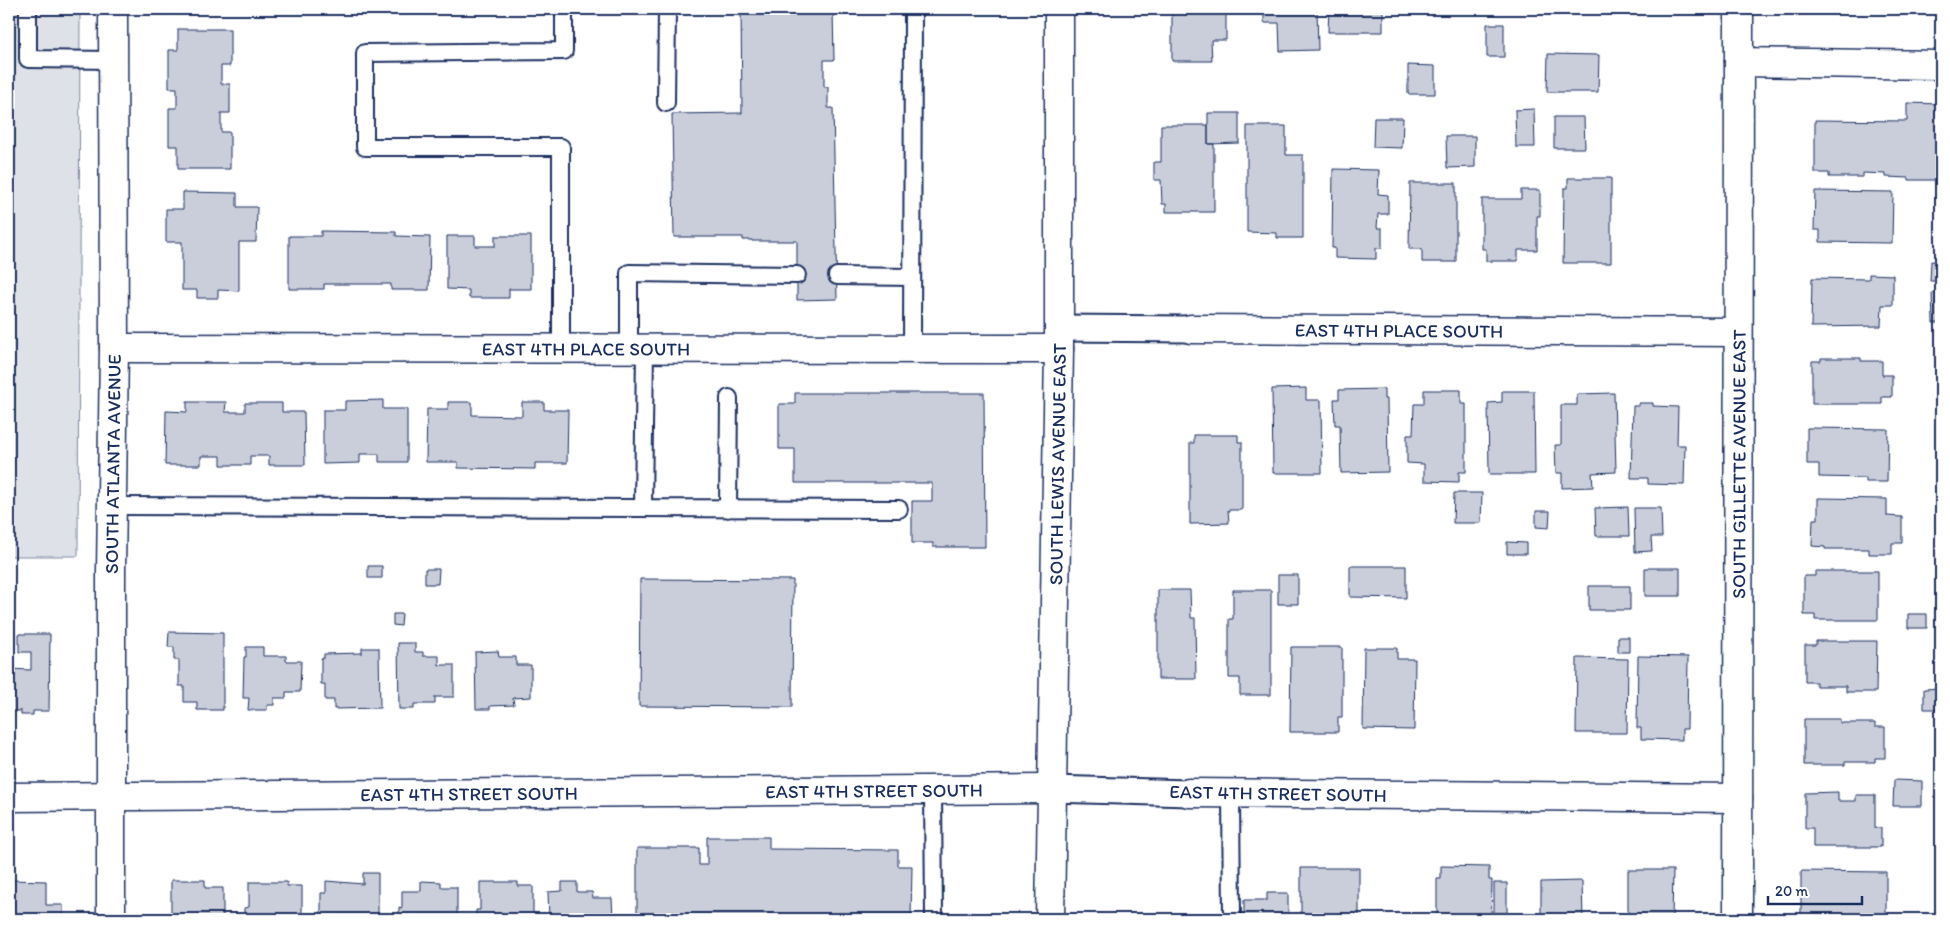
<svg xmlns="http://www.w3.org/2000/svg" width="1950" height="928" viewBox="0 0 1950 928" font-family="Itim,sans-serif">
	<style>
		.green { fill: #dee1e7; stroke: #7c88a2 }
		.building { fill: #caceda; stroke: #1b2f5e }
		.lines { fill: none; stroke-linecap: round; stroke-linejoin: round }
		.service-casing { stroke: #1b2f5e; stroke-width: 20 }
		.pedestrian-casing { stroke: #1b2f5e; stroke-width: 29 }
		.minor-casing { stroke: #1b2f5e; stroke-width: 31 }
		.secondary-casing { stroke: #1b2f5e; stroke-width: 31 }
		.service { stroke: #fff; stroke-width: 16 }
		.pedestrian { stroke: #fff; stroke-width: 25 }
		.minor { stroke: #fff; stroke-width: 28 }
		.secondary { stroke: #fff; stroke-width: 28 }
		.labels { text-anchor: middle; stroke-width: 4; stroke-linejoin: round; paint-order: stroke }
		.street-label { font-size: 19px; fill: #1b2f5e; stroke: #fff }
	</style>
	<rect width="100%" height="100%" fill="#fff"/>
	<filter id="ink" filterUnits="userSpaceOnUse"><feTurbulence type="fractalNoise" baseFrequency=".02" numOctaves="2"/><feDisplacementMap in="SourceGraphic" scale="10" xChannelSelector="R" yChannelSelector="G"/><feConvolveMatrix kernelMatrix="1 2 1 2 8 2 1 2 1" color-interpolation-filters="sRGB"/></filter>
	<g filter="url(#ink)">
		<path class="green" d="M9 9H80L78 556H9Z"/>
		<path class="building" d="M741 9H833L834 60H824V87H828V108H833L837 299 797 300V241H752V240H743V237H674L672 114 742 113Z
			M1172 9H1226V40H1211L1212 61H1172Z
			M1264 9H1317L1318 50 1280 51 1279 23H1264Z
			M1329 9H1383V32H1328Z
			M1840 9H1870V11L1840 10Z
			M1487 24H1504V57H1487Z
			M178 29H230V66H221V84H230V113H221V132H230V169H178V146H169V108H177V88H169V50H178Z
			M1548 54 1599 55 1598 92H1547Z
			M1408 65 1435 66V94H1408Z
			M1907 103 1941 104 1940 180H1909V178L1886 177V174L1863 173V177H1829V173H1815V120L1907 121Z
			M1534 109 1535 147H1516L1515 110Z
			M1208 113H1239V143L1208 144Z
			M1554 117H1584L1585 148H1554Z
			M1374 118H1403L1402 148 1373 147Z
			M1161 125H1208V144H1214V212H1166V204H1162L1161 180H1154V162H1161Z
			M1247 126H1286V155H1303V238H1277V233L1247 232Z
			M1446 136H1475V167L1447 168Z
			M1333 169 1379 170 1378 194 1388 195V214H1378L1377 228H1382V248H1376V259L1335 258V248H1332Z
			M1568 178H1611V263H1563L1564 188H1568Z
			M1410 183H1456V262H1422V249H1409Z
			M1521 190H1540V216H1537V250H1518V261H1486V249H1482V199H1521Z
			M1815 191 1893 192 1892 243 1820 242V230H1814Z
			M183 192 237 193V207H257L256 242H239V291L218 290V298H197V290H182V242H166V209H183Z
			M321 231 396 232V236L430 237 429 290H391V284H324V289H289V236H321Z
			M447 236H475V246H495V236H531V289H509V298H469V290L447 289Z
			M1931 261 1941 262V281H1930Z
			M1869 274 1893 275V305H1882L1881 326 1811 327 1812 278 1869 279Z
			M1932 293H1941V334H1939V323H1933Z
			M1821 358H1861V361H1882V375H1892V397H1882V404H1812V361H1821Z
			M1306 388V400H1321L1322 473H1273L1272 389Z
			M1384 389V399H1387L1388 472 1341 473 1340 425H1335L1334 399H1339V390Z
			M1424 390H1461V404H1466V472H1459V482L1424 481V464L1407 463V435H1413L1414 404H1424Z
			M1502 391H1534L1535 474H1489L1488 403 1502 402Z
			M795 393H984L985 547H933V543H912V501H932V483H795V449H779V404H795Z
			M1614 393 1616 472 1592 473 1593 487 1562 488V473H1556L1555 445H1561V405H1577V394Z
			M383 400V409H407V462H379V454H360V463L323 464V410H345V401Z
			M187 402H226L225 412H245V403H282V412H304L305 465H269V456H250V465H221V456H201V465H165L166 411 187 412Z
			M448 402H472V415L522 416V402H544V410H568L567 463H535V469L458 468V462H426L427 409H448Z
			M1639 403H1653V406L1678 407 1677 445H1685L1684 485 1648 484V478H1631L1633 406H1639Z
			M1807 428 1888 429 1887 482H1866V478L1819 477V464H1807Z
			M1194 435H1238V442H1242V510H1228L1229 523 1190 524V443H1194Z
			M1454 493H1482L1481 523H1453Z
			M1818 498 1887 499V516L1902 517V543H1892V554H1869V549H1825V547L1812 546 1813 519H1818Z
			M1628 507 1629 536H1596L1595 508Z
			M1634 508H1661L1662 537H1651L1652 551 1635 552Z
			M1536 511H1550L1549 528 1536 527Z
			M1507 542 1526 543V554H1507Z
			M368 566H382V578H368Z
			M1350 566H1406V598L1350 597Z
			M1645 568H1680V596H1645Z
			M425 569H439L438 584H425Z
			M1815 571H1878V620H1815V615H1804V576H1815Z
			M1278 575H1298V604H1278Z
			M640 579 793 580 792 707 639 706Z
			M1589 586H1630V610H1589Z
			M1158 590H1190L1191 618H1195L1196 679H1158Z
			M1233 590H1271V695H1240V678H1229V619H1233Z
			M393 614H402L401 626 393 625Z
			M1908 614H1927V628H1908Z
			M169 632 223 633V710H197V702H184V686H179V660H174V647H168Z
			M19 634H50L49 711H33V715H21V711H9V669L31 670V652H19Z
			M1618 637H1629V652H1618Z
			M1816 641H1877L1876 692H1846V686H1816V682H1805V645H1816Z
			M398 643H415V652H423V656H439V665H454V697H435V704H414V709H399Z
			M246 647H263V656H286V661H301L300 692H286V698H274V705H267V710H248L249 698H243L244 657H246Z
			M1291 647H1342V717H1338V732H1290Z
			M362 648H379L380 708 334 709V700H325V684H321V658H324V654L362 653Z
			M1364 648H1397V659H1415L1414 730 1363 729Z
			M498 651 499 657H516V665H531V697L513 698 514 705 490 706V709H476L475 652Z
			M1638 656 1688 657 1687 729H1682V740L1641 739V728H1637Z
			M1577 658 1628 659 1627 733H1576Z
			M1941 688V709H1924V689Z
			M1804 719H1840V723H1875V727H1885V758H1875V762H1845V765H1804Z
			M1894 780 1922 781V806H1893Z
			M1838 792V801H1856V795H1875V828H1881V847H1813V828H1805V793Z
			M707 837H769V849L898 850V866H912L911 919H637V848H699V865H707Z
			M1441 866 1489 867V880H1492L1491 919H1437V879H1441Z
			M1301 868H1359V919H1301Z
			M1628 870H1673L1672 919H1628Z
			M1801 871 1886 872V919H1801Z
			M363 873H378V919H321V893H326V881L363 884Z
			M9 880 46 881V905H63V919H9Z
			M171 880H205V888H223V919H171Z
			M421 881 441 882V887H457V919H399V907L402 908V891H421Z
			M1582 881 1583 919H1541V882Z
			M249 882H287V886H302V919H244V908L249 907Z
			M480 882H518V886H533V919H476V910H480Z
			M562 882H577V892H592L593 898H612L613 919H549L548 892 562 891Z
			M1494 883H1507V913H1494Z
			M1267 893H1288V919H1244V900H1267Z
			M1175 915 1212 916V919H1175Z"/>
		<g class="lines">
			<defs>
				<path id="service" d="M28 9V59L113 60
					M666 103 667 9
					M837 276 912 277
					M561 349V147H365V53L564 51V9
					M629 349V273L797 275
					M912 349 913 9
					M112 506 899 509
					M643 508 645 349
					M728 509 729 398
					M933 790 934 919
					M1231 793 1232 919"/>
				<path id="pedestrian" d="M1059 328 1191 329
					M1051 789 1189 793"/>
				<g id="minor">
					<path d="M1739 62 1941 65"/>
					<path id="s1" d="M1191 329 1738 332"/>
					<path id="s2" d="M114 348 1059 349"/>
					<path d="M1189 793 1738 798"/>
					<path id="s3" d="M9 797 1051 789"/>
					<path id="s4" d="M111 919V572L114 348 113 9"/>
					<path id="s5" d="M1738 919 1739 9"/>
				</g>
				<g id="secondary">
					<path id="s6" d="M1050 919 1059 349V9"/>
				</g>
			</defs>
			<use href="#service" class="service-casing"/>
			<use href="#pedestrian" class="pedestrian-casing"/>
			<use href="#minor" class="minor-casing"/>
			<use href="#secondary" class="secondary-casing"/>
			<use href="#service" class="service"/>
			<use href="#pedestrian" class="pedestrian"/>
			<use href="#minor" class="minor"/>
			<use href="#secondary" class="secondary"/>
		</g>
	</g>
	<g class="labels">
		<g class="street-label">
			<text dy="7" stroke="none"><textPath href="#s1" startOffset="208">EAST 4TH PLACE SOUTH</textPath></text>
			<text dy="7" stroke="none"><textPath href="#s2" startOffset="472">EAST 4TH PLACE SOUTH</textPath></text>
			<text dy="7" stroke="none"><textPath href="#s4" startOffset="455">SOUTH ATLANTA AVENUE</textPath></text>
			<text dy="7" stroke="none"><textPath href="#s6" startOffset="455">SOUTH LEWIS AVENUE EAST</textPath></text>
			<text dy="7" stroke="none"><textPath href="#s5" startOffset="455">SOUTH GILLETTE AVENUE EAST</textPath></text>
			<text dy="7" stroke="none"><textPath href="#s3" startOffset="865">EAST 4TH STREET SOUTH</textPath></text>
			<text transform="translate(1278 793) rotate(1)" y="7">EAST 4TH STREET SOUTH</text>
			<text dy="7" stroke="none"><textPath href="#s3" startOffset="460">EAST 4TH STREET SOUTH</textPath></text>
		</g>
	</g>
	<rect width="1950" height="928" fill="none" stroke="#fff" stroke-width="30"/>
	<rect x="15" y="15" width="1920" height="898" fill="none" stroke="#1b2f5e" stroke-width="2" filter="url(#ink)"/>
	<path d="M1768 896v8h94v-8" fill="none" stroke="#1b2f5e" stroke-width="2.5"/>
	<text x="1775" y="896" font-size="15" fill="#1b2f5e" stroke="#ffffff" stroke-width="4" paint-order="stroke">20 m</text>
</svg>
